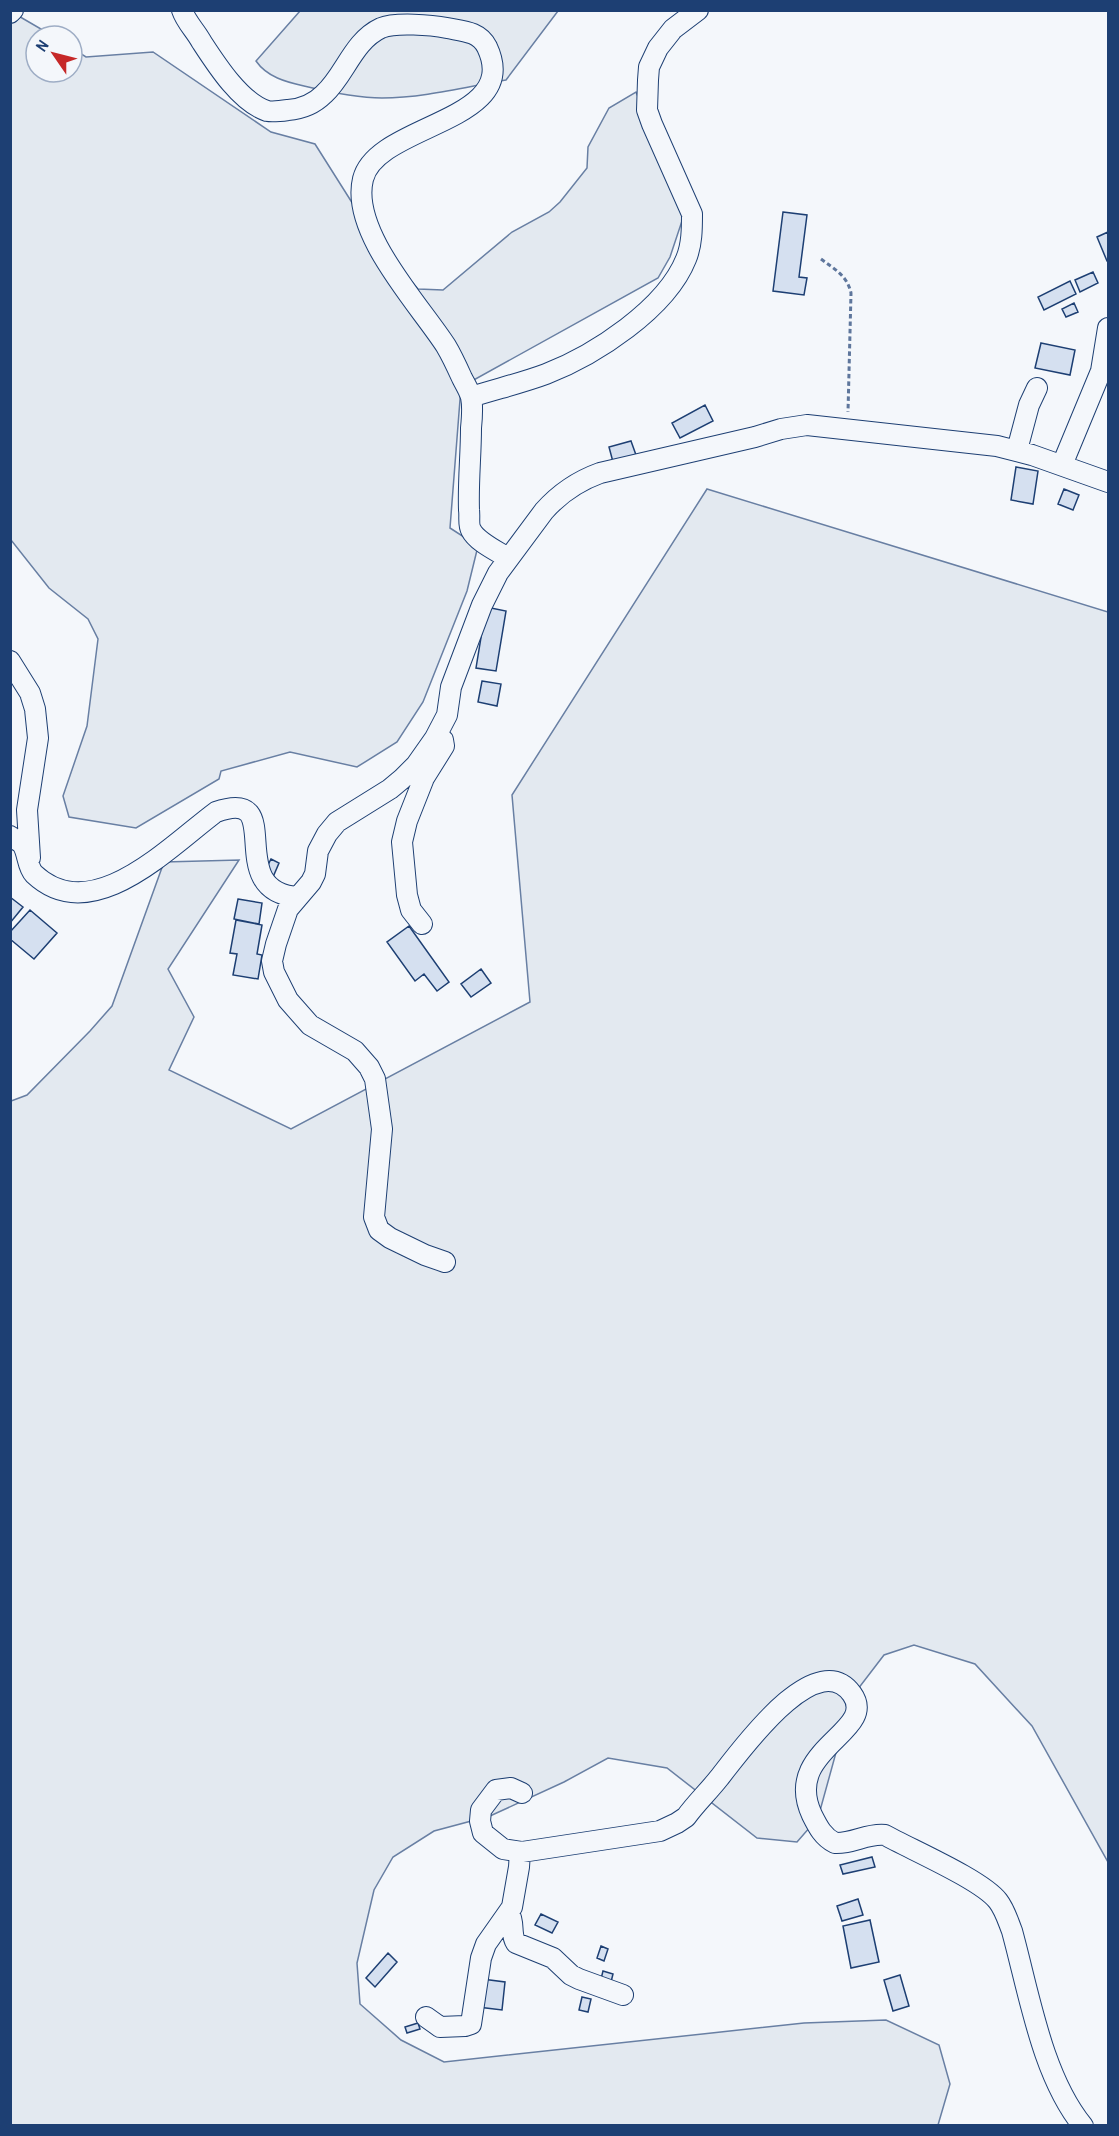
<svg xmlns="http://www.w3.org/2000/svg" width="1119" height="2136" viewBox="0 0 1119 2136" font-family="'Archivo Narrow',sans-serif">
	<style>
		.green { fill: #e3e9f0; stroke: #687fa3; stroke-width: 1.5 }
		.building { fill: #d5e0f0; stroke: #1d3f73; stroke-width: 1.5 }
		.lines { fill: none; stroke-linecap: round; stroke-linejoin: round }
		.minor-casing { stroke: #1d3f73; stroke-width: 22 }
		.path { stroke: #5e769c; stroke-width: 3; stroke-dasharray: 4.5 3; stroke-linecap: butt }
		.minor { stroke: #f4f7fb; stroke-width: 20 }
	</style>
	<rect width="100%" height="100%" fill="#f4f7fb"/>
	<path class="green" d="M10 11 53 36H36V72H72V48L86 57 153 52 271 132 315 144 375 239 418 289 443 290 512 232 549 212 560 202 587 168 588 147 609 108 636 92 681 199 682 221 670 257 658 278 461 387 450 528 478 546 467 591 423 702 397 742 357 767 290 752 221 771 219 779 136 828 69 817 63 796 87 726 98 639 88 619 49 588 11 540Z
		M300 11H558L506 80C465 87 423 98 382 98 356 98 329 92 304 86 286 82 267 77 256 61Z
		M707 489 1108 612V1862L1032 1726 975 1664 914 1645 884 1655 851 1698 818 1818 797 1842 757 1838 667 1768 608 1758 564 1782 490 1816 434 1831 393 1857 374 1890 357 1963 360 2004 401 2040 444 2062 804 2023 886 2020 939 2045 950 2084 938 2125 11 2126V1101L27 1095 90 1031 112 1006 164 862 239 860 168 969 194 1017 169 1070 291 1129 530 1002 512 795Z"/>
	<path class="building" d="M783 212 807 215 799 277 807 278 804 295 773 291Z
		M1108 232V261H1107L1097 237Z
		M1093 272 1098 283 1080 292 1075 280Z
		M1070 281 1076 294 1044 310 1038 297Z
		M1074 303 1078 312 1066 317 1062 309Z
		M1041 343 1075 350 1070 375 1035 368Z
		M705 405 713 421 680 438 672 423Z
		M631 441 636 455 613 462 609 447Z
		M1016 467 1038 471 1033 504 1011 500Z
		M1064 489 1079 495 1073 510 1058 504Z
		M486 607 506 611 496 671 476 668Z
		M482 681 501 684 497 706 478 702Z
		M271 859 279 863 273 877 264 873Z
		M10 897 23 907 10 923Z
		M238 899 262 903 259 924 234 919Z
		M30 910 57 933 34 959 10 939V932Z
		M236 920 262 925 257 954 262 955 258 979 233 975 237 954 230 953Z
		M409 926 449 982 437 991 424 974 415 981 387 942Z
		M481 969 491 983 471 997 461 984Z
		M872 1857 875 1867 843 1874 840 1865Z
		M858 1899 863 1915 842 1921 837 1906Z
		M541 1914 558 1922 552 1933 535 1925Z
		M870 1920 879 1962 851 1968 843 1926Z
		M601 1946 608 1949 604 1961 597 1958Z
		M388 1953 397 1962 375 1987 366 1978Z
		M603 1971 613 1974 611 1982 601 1979Z
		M900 1975 909 2006 893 2011 884 1980Z
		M482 1979 505 1982 502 2010 478 2007Z
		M582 1997 591 1999 588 2012 579 2010Z
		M418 2023 420 2029 407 2033 405 2027Z"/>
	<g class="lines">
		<defs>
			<path id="minor" d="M182 10C186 22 195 30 201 41 216 64 240 102 267 111 273 112 281 111 288 110 302 109 314 104 324 94 345 75 353 41 381 28 395 22 432 25 447 28 462 31 479 31 487 47 523 123 377 123 363 179 350 232 419 304 446 346 452 356 457 367 462 378 465 384 469 390 471 397 473 406 472 418 471 428 471 455 468 482 469 510 470 516 468 525 471 530 477 542 497 551 508 558
				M10 13 13 10
				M471 397C496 389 522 383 546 374 595 355 666 309 686 259 692 245 692 228 692 214L652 124 647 110 648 80 649 67 658 48 673 29 698 10
				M1017 450 1029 405 1037 388
				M1062 465 1101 371 1108 328
				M10 661 30 693 35 709 38 738 27 810 30 858
				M10 836C14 839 19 841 22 844 28 852 27 867 34 874 92 929 170 846 216 812 290 786 220 891 298 897
				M422 924 411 910 407 895 402 842 407 821 424 778 444 746 443 740
				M445 1262 425 1255 390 1238 379 1230 374 1217 382 1129 375 1079 369 1067 355 1051 310 1025 288 1000 274 972 272 961 276 944 288 909 311 882 315 874 318 851 327 834 337 822 390 789 402 779 416 765 435 738 447 715 451 687 482 605 498 573 544 511C560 493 578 481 600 473L755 437 781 429 807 425 997 446 1032 455 1108 482
				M522 1793 511 1788 496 1790 481 1810 480 1821 483 1833 503 1849 522 1852 660 1831 677 1823 686 1817C696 1803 708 1792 719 1778 739 1753 816 1644 852 1694 879 1732 781 1749 812 1815 818 1827 823 1837 835 1843 853 1844 867 1833 885 1835 912 1850 982 1880 998 1901 1005 1910 1008 1921 1012 1931 1029 1993 1042 2076 1083 2126
				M509 1913C515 1923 510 1934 516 1943L553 1958 571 1975 579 1979 623 1995
				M426 2017 440 2027 465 2026 471 2024 481 1958 486 1944 512 1907 519 1867 520 1852"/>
		</defs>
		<use href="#minor" class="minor-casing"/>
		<path class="path" d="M821 259C834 269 847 275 851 293L848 412"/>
		<use href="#minor" class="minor"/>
	</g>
	<rect width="1119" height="2136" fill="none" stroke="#1d3f73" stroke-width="24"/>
	<g transform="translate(54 54) rotate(305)"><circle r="28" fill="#f4f7fb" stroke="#9eadc5" stroke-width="1.5"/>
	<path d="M0-4.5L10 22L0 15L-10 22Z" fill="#c62828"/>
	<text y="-9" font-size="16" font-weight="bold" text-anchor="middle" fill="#1d3f73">N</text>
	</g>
</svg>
